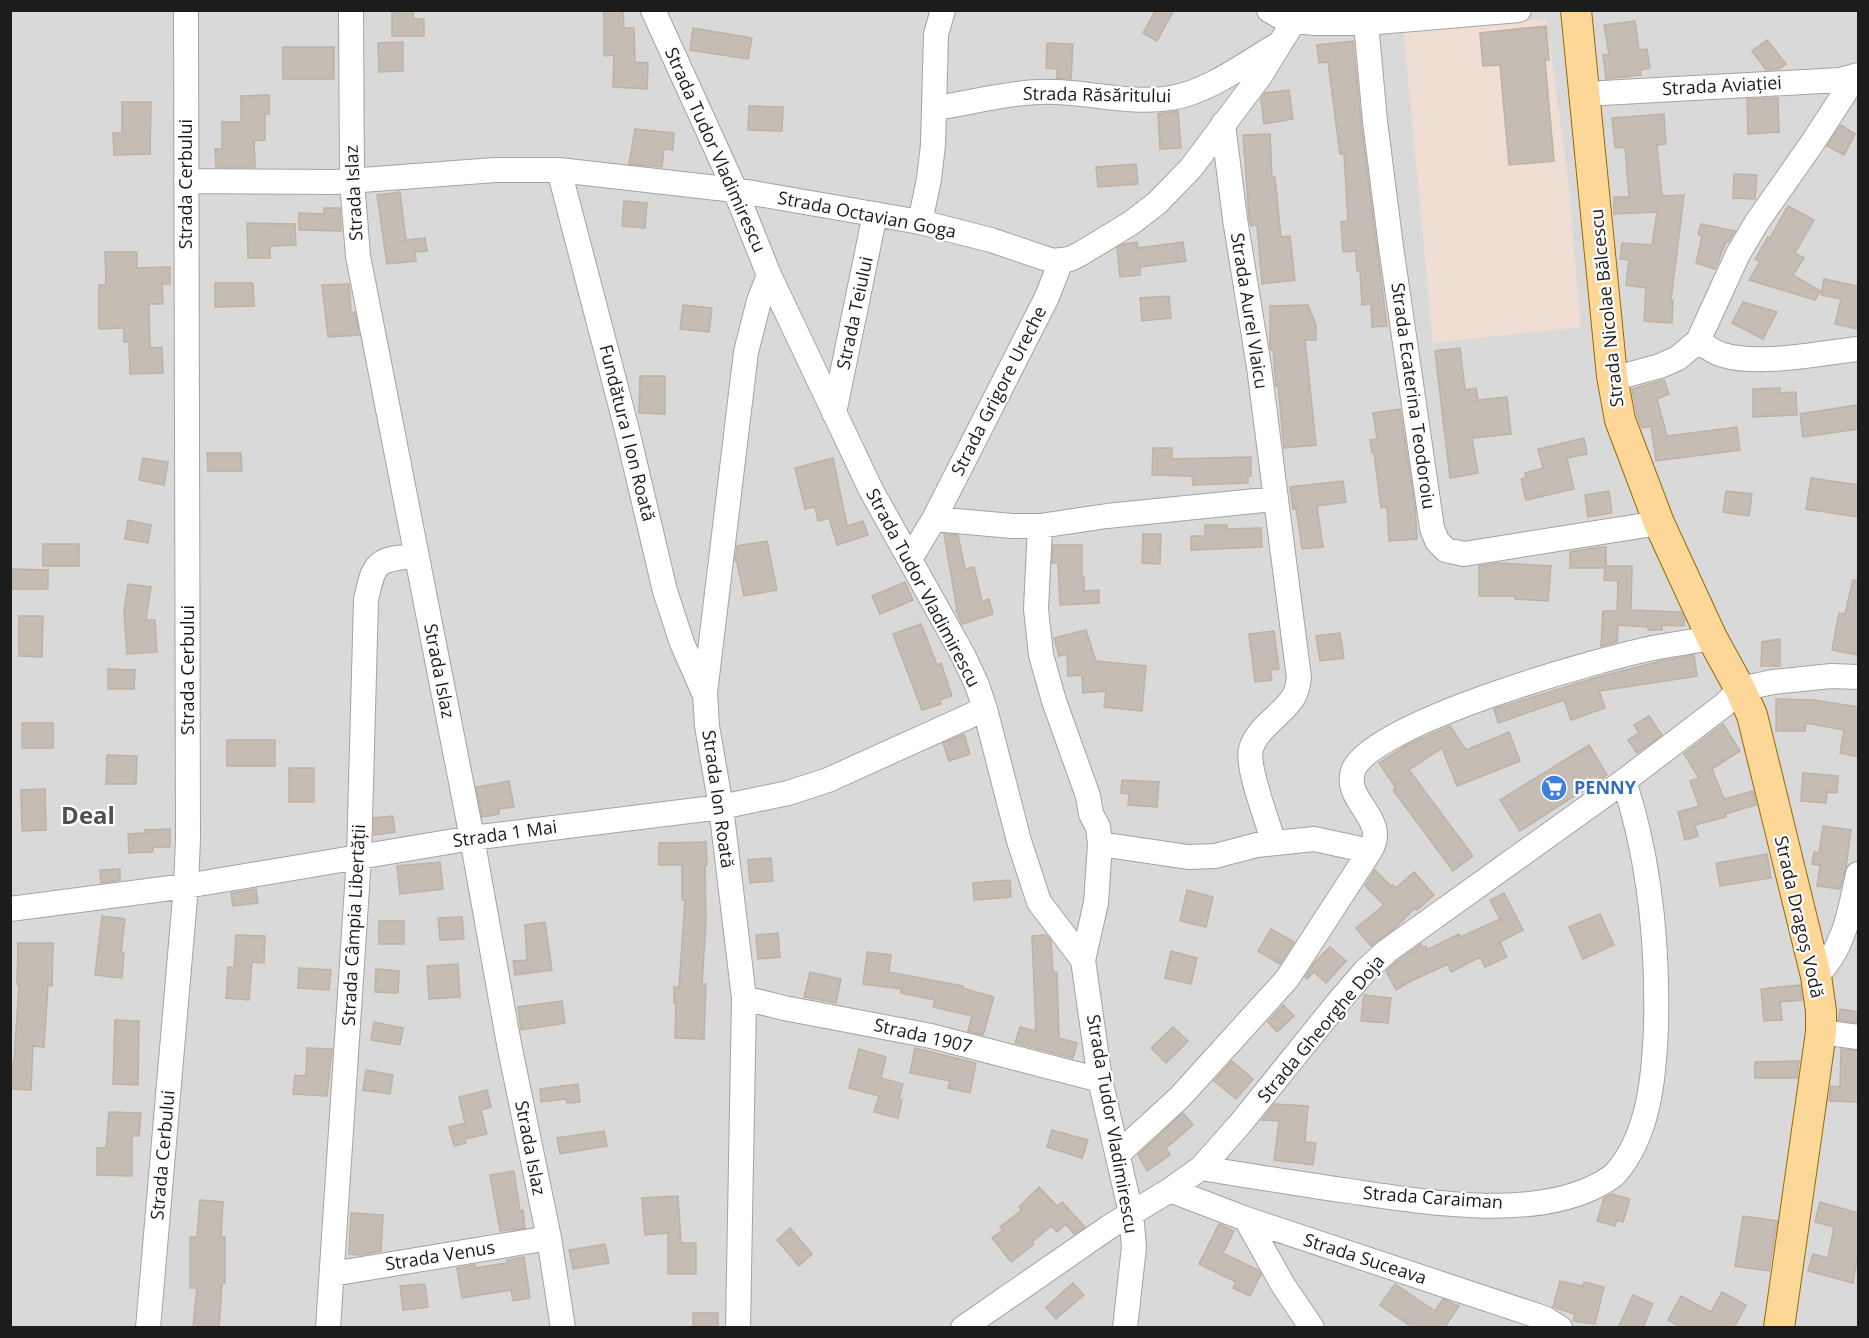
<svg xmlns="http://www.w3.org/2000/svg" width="1869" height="1338" viewBox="0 0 1869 1338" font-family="'Open Sans',sans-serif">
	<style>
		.residential { fill: #dad9d9 }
		.military { fill: #f0ddd3 }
		.building { fill: #c5bdb4; stroke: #bfb1a3; stroke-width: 1.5 }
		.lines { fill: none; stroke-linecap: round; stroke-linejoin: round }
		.minor-casing { stroke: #a3a3a3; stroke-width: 26 }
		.major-casing { stroke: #936b00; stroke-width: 32 }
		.minor { stroke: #fff; stroke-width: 24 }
		.major { stroke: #fdd797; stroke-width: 30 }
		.labels { text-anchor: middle; stroke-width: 4.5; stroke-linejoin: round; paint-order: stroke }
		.street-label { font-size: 18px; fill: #1c1c1c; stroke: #fff }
		.shop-label { font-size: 18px; font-weight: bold; fill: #366cbe; stroke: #fff; text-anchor: start }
		.district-label { font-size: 24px; font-weight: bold; fill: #4f4f4f; stroke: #fff }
	</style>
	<rect width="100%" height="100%" fill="#edeae1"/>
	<path class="residential" d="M11 11H1858V1327H11Z"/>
	<path class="military" d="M1546 19 1568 177 1581 327 1433 343 1403 26Z"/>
	<path class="building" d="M392 10H413V19H424V36H392Z
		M604 10H623L624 28H634L635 62 648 63 647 89 613 87 614 55 604 56Z
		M1156 10H1174L1157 41 1143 33Z
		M1635 21 1639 50 1647 49 1650 68 1640 70 1641 75 1606 79 1603 55 1609 54 1604 25Z
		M1546 26 1549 60H1545L1554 161 1509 165 1500 65 1483 66 1480 33Z
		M693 28 752 38 748 59 690 50Z
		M1767 40 1786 64 1779 69 1766 70 1752 51Z
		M1353 41 1361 123 1387 326 1372 327 1371 304 1362 305 1360 271H1357L1356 251 1343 252 1341 222 1348 221 1344 154H1340L1328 62 1319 63 1317 45Z
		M403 42V71L379 72 378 43Z
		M1047 43 1073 44 1071 79 1057 78V69L1046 68Z
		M283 47H334V79H283Z
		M1289 90 1293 119 1264 124 1261 99 1265 93Z
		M269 95V114H265V140L254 141 255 167H216L215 149H222V122H241V96Z
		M1778 98 1779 132 1748 134 1747 99Z
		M122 102H151L150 154 114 155 113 133H122Z
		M749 106 783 107 782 131 748 130Z
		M1178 111 1181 148 1160 149 1158 114Z
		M1664 114 1666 144 1657 145 1662 196 1684 195 1671 300H1673L1672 323 1644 321 1646 288 1626 285 1629 260 1620 259 1622 243 1652 245 1657 212 1614 214V197H1629L1625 147 1615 148 1612 118Z
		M1841 125 1855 134 1844 155 1827 146Z
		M635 129 674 133 673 150 664 149 662 167 629 164Z
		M1270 134 1272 177H1275L1281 237 1290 236 1295 280 1262 284 1257 225 1251 226 1249 217 1243 135Z
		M1136 164 1138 184 1098 187 1096 167Z
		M1734 174 1757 175 1755 199 1733 198Z
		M400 192 406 240 425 238 427 251 415 252 416 261 387 264 377 195Z
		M624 201 647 203 645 228 622 226Z
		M1788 206 1814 220 1795 253 1804 258 1793 275 1820 291 1815 300 1749 280 1760 262 1755 259 1768 237 1770 238Z
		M324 208H340L341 231 299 230V213L324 214Z
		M247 223 295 224 296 245 270 246V258H248Z
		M1701 224 1735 231 1728 242H1726L1715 269 1696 263 1702 236 1698 234Z
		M1137 242 1138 248 1183 242 1186 261 1140 267V275L1120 277 1117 248 1124 244Z
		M105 252H137V268L170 267V284H162L163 304H149L150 348 162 347 163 373 130 374 129 342H124V328L99 329V285H106Z
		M1824 279 1858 286V329L1835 324 1841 299 1821 295Z
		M215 283H253L254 306 215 307Z
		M349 284 351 313 355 312 359 335 328 337 322 285Z
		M1169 296 1171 318 1142 321 1140 298Z
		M1743 302 1777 312 1763 339 1732 323Z
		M683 305 712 308 709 332 680 329Z
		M1308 305 1316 325V340H1305L1316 445 1284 448 1278 385 1276 386 1273 350H1271L1270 346V306Z
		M1460 348 1465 390 1476 388 1478 400 1507 397 1511 434 1472 438 1478 473 1450 478 1435 351Z
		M640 376H665V414L639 413Z
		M1664 380 1669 394 1657 399 1667 436 1737 427 1740 450 1656 461 1651 426 1642 428 1637 415 1632 389Z
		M1780 388V393L1796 392 1797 415 1753 417V389Z
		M1858 405V429L1803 437 1800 414Z
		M1400 409 1415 507 1417 539 1389 541 1387 507 1381 508 1374 453H1372L1370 440 1377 439 1373 413Z
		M1584 438 1587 454 1567 458 1574 489 1526 500 1521 479 1526 478 1525 473 1543 468 1538 449Z
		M1153 448H1172V459L1251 457V476H1248V483L1193 485 1192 476 1152 475Z
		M207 453H241L242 471H208Z
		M143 458 168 462 164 485 139 480Z
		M833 458 847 526 863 521 868 535 837 545 829 518 818 521 815 507 805 509 795 468Z
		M1811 478 1858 485V517L1806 509Z
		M1343 481 1346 502 1317 506 1323 547 1302 549 1296 508 1293 509 1290 487Z
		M1609 491 1612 513 1588 517 1585 495Z
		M1726 491 1752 494 1749 516 1723 512Z
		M128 520 151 525 148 543 125 539Z
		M1205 525H1227V529L1261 528 1262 547 1191 550V536H1205Z
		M944 534 958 535 965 569 974 567 982 601 989 599 993 614 962 624 956 610 957 609Z
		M1143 534H1161L1160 564 1142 563Z
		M767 541 777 590 744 596 737 562 735 560 737 546Z
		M43 544H79V566H43Z
		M1053 545H1082V577H1084V591L1099 590V603L1060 605 1058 563H1052Z
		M1600 547H1606V566H1632L1631 610 1681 612 1684 619V626L1662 625V630H1648V627L1618 625 1617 642 1601 646 1603 611H1617L1618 581 1604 580 1605 568H1570V552Z
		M1498 563 1551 566 1548 601 1515 599V596H1479V566Z
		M10 569 48 570V589H10Z
		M1853 580 1858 581V655L1832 650 1839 613 1845 614Z
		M905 582 913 600 880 614 872 596Z
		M128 584 151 587 146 620H155L157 652 127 654 124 612Z
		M19 616H43L42 657 19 656Z
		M921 624 937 665 941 663 952 696 939 700 941 704 922 710 893 634Z
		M1086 630 1096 661 1146 666 1142 711 1104 707 1106 691 1083 693 1082 675 1068 676 1067 654 1059 656 1054 638Z
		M1274 631 1279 669 1270 670 1272 680 1255 682 1249 634Z
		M1340 633 1344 658 1320 661 1316 636Z
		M1780 639V666H1761L1762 642Z
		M1694 655 1697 676 1599 691 1605 708 1571 720 1564 700 1498 723 1494 709 1594 678 1661 661Z
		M108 669 135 670 134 689H108Z
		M1776 699 1813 700 1858 707V757L1840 753 1844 730 1806 723 1805 731H1776Z
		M1649 716 1662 735 1637 753 1628 740 1639 733 1634 725Z
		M22 723H53V748H22Z
		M1723 724 1740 751 1712 769 1724 799 1753 791 1756 805 1725 814 1726 817 1695 825 1698 836 1685 840 1678 812 1699 806 1690 781 1699 778 1684 754Z
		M1450 726 1466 750 1509 732 1520 761 1457 786 1442 748 1409 770 1473 856 1453 871 1393 790 1396 788 1379 763 1407 745Z
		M964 734 970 754 949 761 943 743Z
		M227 740H275V766H227Z
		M1589 745 1607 775 1520 831 1500 800Z
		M107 755 137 756 136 784H106Z
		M289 768H314V802H289Z
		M1803 773 1838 776 1837 793 1827 792 1826 803 1801 801Z
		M1122 780 1159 782 1157 807 1128 805 1129 794 1121 793Z
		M509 781 514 807 499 809V814L482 817 476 787Z
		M45 789 46 830 22 831 21 790Z
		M393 816 395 832 374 835V818Z
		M1823 826 1851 830 1846 867 1840 889 1817 886 1820 865 1812 864 1814 852 1819 853Z
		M170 829V847H153V852L129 853 128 834 145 833V830Z
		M706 842 707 865H705L706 922 702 984H706L704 1039 675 1038 676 1003H674V987H679L685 900H682V865H659V843Z
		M1767 854 1771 878 1720 886 1716 863Z
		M771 858 773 881 750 883 748 860Z
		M440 862 443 889 400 894 397 866Z
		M120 869V880L101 883 100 870Z
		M1375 870 1391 886 1393 885 1396 888 1414 872 1434 895 1417 910 1415 908 1395 928 1371 946 1356 928 1384 905 1365 886Z
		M1010 880 1011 897 974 900 973 883Z
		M256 889 258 903 233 906 231 893Z
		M1187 890 1213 897 1206 927 1180 921Z
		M1504 893 1523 930 1500 942 1507 957 1485 967 1480 957 1451 972 1448 964 1411 981 1396 990 1386 971 1396 962 1421 944 1423 948 1426 946 1427 950 1459 934 1461 937 1500 919 1490 900Z
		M1600 914 1614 945 1583 959 1569 927Z
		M102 916 125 919 121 953H124L122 978 95 975Z
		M462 917 464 939 440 940 438 918Z
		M379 921H404V944H379Z
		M545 922 552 970 515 975 513 961 527 960 525 925Z
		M1271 929 1294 942 1280 964 1258 951Z
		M778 933 780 957 758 959 756 935Z
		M236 935 265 936 264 963 252 962 249 1000 226 998 228 967 234 968Z
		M1046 935 1051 941 1053 972H1057L1059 1038 1077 1043 1073 1058 1015 1043 1020 1027 1036 1031 1032 936Z
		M18 943H53L52 986 48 985 44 1047 33 1046 31 1090 10 1089V1062L14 1063 19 985 17 984Z
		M1330 947 1346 961 1326 983 1314 972 1307 979 1305 977 1315 962Z
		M1171 951 1197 958 1191 984 1165 978Z
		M867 952 891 955 889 972 963 986 962 988 994 997 983 1035 968 1031 972 1016 933 1007 935 1000 901 993 902 989 863 984Z
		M458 964 460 997 429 999 427 966Z
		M299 968 331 970 329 990 298 988Z
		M376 969 399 971 398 993 375 992Z
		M810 972 841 979 836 1003 804 997Z
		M1800 985 1802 1000 1780 1002 1782 1020 1764 1021 1761 989Z
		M1364 995 1391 998 1388 1023 1361 1021Z
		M562 1001 565 1023 521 1030 518 1007Z
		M1283 1005 1294 1016 1277 1032 1268 1022Z
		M1840 1009 1858 1012V1023L1838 1020Z
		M115 1020 139 1021 138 1085 113 1084Z
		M374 1022 403 1028 400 1045 371 1040Z
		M1173 1027 1188 1041 1166 1063 1151 1048Z
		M307 1048 332 1049 327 1096 293 1094 295 1075 306 1076Z
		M915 1048 976 1063 970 1093 948 1088 950 1081 910 1073Z
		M859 1049 886 1057 881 1078 903 1084 899 1099 902 1100 898 1118 874 1112 879 1096 849 1088Z
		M1841 1049 1858 1051V1102L1829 1101 1831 1086 1840 1087Z
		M1232 1061 1253 1079 1236 1099 1214 1081Z
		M1799 1061 1797 1078H1755V1062Z
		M366 1070 393 1075 390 1094 363 1090Z
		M578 1084 580 1102 567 1103 566 1099 541 1102 540 1089Z
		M487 1090 491 1107 481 1110 487 1134 465 1139 466 1143 454 1146 449 1127 465 1123 459 1097Z
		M1274 1104 1308 1106 1305 1142 1316 1143 1313 1165 1274 1160 1279 1121 1262 1120Z
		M109 1112 141 1113 139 1136H132V1176L97 1175V1148H106Z
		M1183 1113 1193 1125 1166 1148 1170 1155 1147 1171 1138 1155Z
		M1052 1130 1088 1140 1082 1158 1047 1147Z
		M604 1131 607 1146 560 1154 557 1138Z
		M514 1171 520 1211 523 1210 525 1228 500 1231 490 1175Z
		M1039 1187 1057 1206 1062 1202 1085 1227 1074 1234 1066 1224 1057 1232 1051 1226 1032 1242 1034 1244 1011 1262 992 1238 1003 1230 1000 1227 1022 1210 1019 1207Z
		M1612 1194 1630 1199 1623 1222 1617 1220 1615 1226 1597 1221 1604 1198Z
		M678 1196 681 1243H696V1274H668V1233L645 1235 642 1198Z
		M200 1200 223 1202 221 1237H225V1283H222L219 1328H193L197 1288H190V1237H197Z
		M1820 1202 1858 1213V1254L1853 1283 1808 1271 1813 1254 1828 1258 1834 1227 1815 1222Z
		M351 1213 383 1215 381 1251 360 1255 349 1254Z
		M1743 1216 1777 1221 1769 1271 1735 1266Z
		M1219 1224 1234 1231 1223 1253 1258 1270 1261 1274 1250 1296 1233 1288 1236 1282 1199 1264Z
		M790 1228 812 1254 799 1266 777 1240Z
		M605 1244 609 1263 573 1269 569 1250Z
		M524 1257 530 1298 513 1301 511 1290 462 1298 457 1268 475 1265V1268L507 1263V1260Z
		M1560 1281 1583 1286 1584 1282 1604 1287 1595 1324 1573 1321 1575 1314 1553 1307Z
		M1073 1283 1084 1295 1056 1319 1046 1307Z
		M425 1284 428 1307 403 1310 400 1286Z
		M1395 1284 1435 1311 1443 1299 1459 1306 1444 1328H1413L1380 1305Z
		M1722 1292 1746 1305 1734 1328H1682L1668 1320 1681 1296 1711 1312Z
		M1633 1295 1653 1304 1643 1328H1618Z
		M693 1313H718V1328H693Z"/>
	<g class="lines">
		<defs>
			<path id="minor" d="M351 10 352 181 358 256 472 838 509 1044 549 1238 563 1328
				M653 10 735 190 769 275 871 490 963 655 977 685 985 709 1019 841 1039 902 1083 960 1100 1080 1131 1213 1134 1247 1125 1328
				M1269 10 1279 16 1294 21 1315 23H1366L1519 10
				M1366 23 1375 121 1391 247 1432 528 1437 541 1446 550 1464 554 1659 523
				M1585 94 1840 80 1858 75
				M936 108C970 103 1004 93 1039 92 1083 90 1128 105 1171 98 1208 92 1245 64 1277 45
				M1223 124 1235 219 1259 367 1299 678C1298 684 1297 691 1294 696 1283 715 1257 727 1251 749 1246 766 1268 823 1274 843
				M559 170 626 426 665 591 682 643 704 693
				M186 181 335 182 495 170H559L735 190 920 222 991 240 1053 261 1070 259 1080 254 1131 223 1157 203 1191 168 1260 76 1294 21
				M920 222 929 179 933 145 936 34 943 10
				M1698 341C1706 346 1714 353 1723 355 1760 366 1820 353 1858 349
				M1612 376 1627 375 1660 366 1678 358 1698 341 1738 254 1757 222 1813 142 1855 77
				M834 413 875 214
				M934 519 1012 526H1040L1107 516 1275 499
				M1040 526 1036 609 1041 655 1054 701 1088 796 1091 814 1098 827 1100 844 1096 903 1083 960
				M910 559 934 519 1047 297 1061 261
				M1100 844 1188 857 1215 856 1257 845 1314 839 1370 851
				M10 909 186 886 472 838 721 807 788 793 828 780 985 709
				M1816 976C1844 950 1850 911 1858 874
				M744 998 784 1008 931 1036 1100 1080
				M1821 1032 1858 1037
				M1118 1154 1180 1097 1287 979 1370 851C1390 819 1343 801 1353 771 1369 723 1606 657 1658 647 1676 644 1694 641 1712 638
				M1201 1168C1251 1176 1300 1184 1349 1191 1423 1202 1533 1221 1600 1184 1605 1181 1611 1178 1615 1174 1649 1136 1654 1077 1656 1028 1658 945 1650 860 1624 781
				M1170 1190 1246 1219 1544 1318 1560 1328
				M1246 1219 1283 1285 1312 1328
				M332 1274 549 1238
				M148 1328 186 886 188 839 186 10
				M328 1328 359 857 366 600C374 562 376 559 416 556
				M738 1328 744 998 721 807 707 726 705 693 746 352 759 301 769 275
				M963 1328 1109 1227 1170 1190 1201 1168 1240 1124 1340 1000 1365 971 1387 951 1624 781 1724 705 1740 689 1773 682 1831 676 1858 677"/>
			<path id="major" d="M1576 10 1612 376 1620 420 1659 523 1712 638 1740 689 1752 715 1816 976 1821 1011V1032L1779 1328"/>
		</defs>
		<use href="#minor" class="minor-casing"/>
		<use href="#major" class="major-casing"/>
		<use href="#minor" class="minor"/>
		<use href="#major" class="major"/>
	</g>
	<defs>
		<symbol id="supermarket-disc" viewBox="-11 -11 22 22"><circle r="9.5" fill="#3f7fe0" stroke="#fff"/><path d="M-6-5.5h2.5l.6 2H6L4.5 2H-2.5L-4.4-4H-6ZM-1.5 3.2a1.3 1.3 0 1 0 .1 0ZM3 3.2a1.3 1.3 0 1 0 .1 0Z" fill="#fff"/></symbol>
	</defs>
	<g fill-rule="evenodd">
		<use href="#supermarket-disc" x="1539" y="773" width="30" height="30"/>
	</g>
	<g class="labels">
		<g class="street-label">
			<text transform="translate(1722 86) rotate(-3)" y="6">Strada Aviației</text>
			<text transform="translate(1097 95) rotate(1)" y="6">Strada Răsăritului</text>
			<text transform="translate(715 150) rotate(66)" y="6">Strada Tudor Vladimirescu</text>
			<text transform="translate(186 184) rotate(-90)" y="6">Strada Cerbului</text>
			<text transform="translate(354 193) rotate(-93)" y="6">Strada Islaz</text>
			<text transform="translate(867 215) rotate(11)" y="6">Strada Octavian Goga</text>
			<text transform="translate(1607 308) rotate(-96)" y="6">Strada Nicolae Bălcescu</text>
			<text transform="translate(1249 311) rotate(81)" y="6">Strada Aurel Vlaicu</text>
			<text transform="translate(855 313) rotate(-78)" y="6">Strada Teiului</text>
			<text transform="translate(999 391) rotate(-63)" y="6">Strada Grigore Ureche</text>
			<text transform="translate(1413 396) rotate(82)" y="6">Strada Ecaterina Teodoroiu</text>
			<text transform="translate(627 433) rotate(76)" y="6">Fundătura I Ion Roată</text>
			<text transform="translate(923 588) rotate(62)" y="6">Strada Tudor Vladimirescu</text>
			<text transform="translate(188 670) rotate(-90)" y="6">Strada Cerbului</text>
			<text transform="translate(439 671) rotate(79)" y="6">Strada Islaz</text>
			<text transform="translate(718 799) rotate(82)" y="6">Strada Ion Roată</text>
			<text transform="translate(505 834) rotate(-8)" y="6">Strada 1 Mai</text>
			<text transform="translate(1799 917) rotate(77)" y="6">Strada Dragoș Vodă</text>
			<text transform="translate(354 925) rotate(-87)" y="6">Strada Câmpia Libertății</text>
			<text transform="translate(1321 1029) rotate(-50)" y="6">Strada Gheorghe Doja</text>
			<text transform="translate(923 1036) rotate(13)" y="6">Strada 1907</text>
			<text transform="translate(1112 1124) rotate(80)" y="6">Strada Tudor Vladimirescu</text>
			<text transform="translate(530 1148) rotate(79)" y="6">Strada Islaz</text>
			<text transform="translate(163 1155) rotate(-85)" y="6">Strada Cerbului</text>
			<text transform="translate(1433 1198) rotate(4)" y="6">Strada Caraiman</text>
			<text transform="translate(440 1256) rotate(-9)" y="6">Strada Venus</text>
			<text transform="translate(1365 1259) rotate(18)" y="6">Strada Suceava</text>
		</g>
		<g class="shop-label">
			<text x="1574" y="794">PENNY</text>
		</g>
		<g class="district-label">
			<text x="88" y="824">Deal</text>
		</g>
	</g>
	<rect width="1869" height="1338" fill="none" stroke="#1c1c1c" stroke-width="24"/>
</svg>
